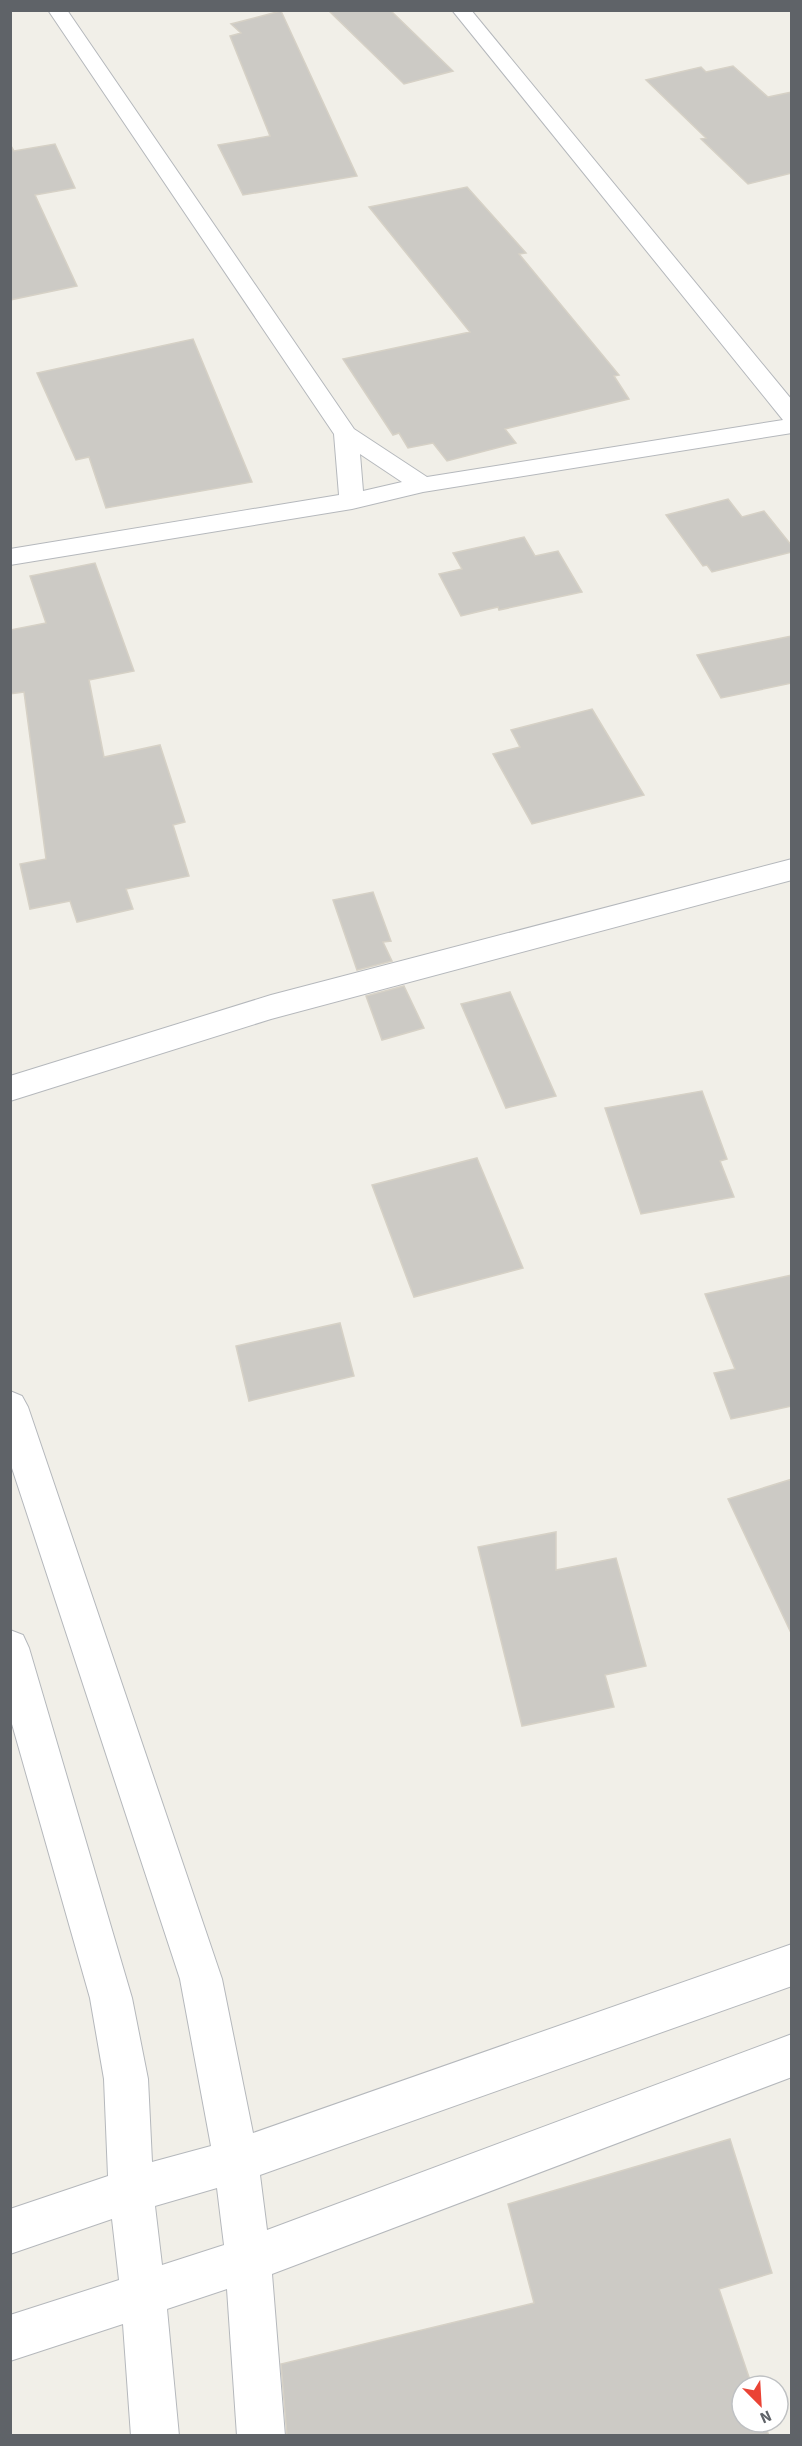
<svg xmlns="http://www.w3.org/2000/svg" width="802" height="2446" viewBox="0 0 802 2446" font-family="'Source Sans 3',sans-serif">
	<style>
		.building { fill: #cccac5; stroke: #d6d1c6; stroke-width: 1.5 }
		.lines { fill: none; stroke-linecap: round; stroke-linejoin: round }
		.minor-casing { stroke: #b5b8bc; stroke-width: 2 }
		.minor { fill: #fff; fill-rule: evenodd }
	</style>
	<rect width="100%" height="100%" fill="#f1efe8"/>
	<path class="building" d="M328 10H390L453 71 404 84Z
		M281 11 357 176 243 195 218 145 270 136 230 36 241 33 231 24Z
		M733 66 768 97 792 92V173L748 184 701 139 706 138 646 80 701 67 706 72Z
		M10 144 14 151 55 144 75 188 35 195 77 286 10 300Z
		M467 187 526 253 519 254 619 375 614 376 629 399 505 429 516 443 447 461 433 443 408 448 399 433 393 435 343 359 470 332 369 207Z
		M193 339 252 482 106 508 89 457 76 460 37 373Z
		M728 499 742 517 764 511 792 546V552L712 572 707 565 703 566 666 515Z
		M524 537 535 556 558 551 582 592 499 610 498 607 461 616 439 574 462 569 453 553Z
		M95 563 134 671 89 680 104 757 160 745 185 822 173 825 189 876 126 889 133 909 77 922 70 901 30 909 20 864 46 859 24 692 10 694V630L46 623 30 576Z
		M792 636V683L721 698 697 655Z
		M592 709 644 795 532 824 493 754 520 747 511 730Z
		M373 892 391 941 383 942 392 961 357 970 333 900Z
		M404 986 424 1028 382 1040 366 996Z
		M510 992 556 1096 506 1108 461 1004Z
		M702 1091 727 1159 720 1161 734 1197 641 1214 605 1108Z
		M477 1158 523 1268 414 1297 372 1185Z
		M792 1275V1406L731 1419 714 1373 735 1369 705 1294Z
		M340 1323 354 1376 249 1401 236 1346Z
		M792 1479V1635L728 1499Z
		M556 1532V1570L616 1558 646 1666 605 1675 614 1707 522 1726 478 1547Z
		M730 2139 772 2273 719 2289 752 2386H742V2422H764L769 2436H287L281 2364 534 2303 508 2204Z"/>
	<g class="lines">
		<defs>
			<path id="minor" d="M48 10H67L354 429 427 477 783 420 452 10H471L792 400V433L423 492 352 509 10 565V549L339 495 334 434ZM360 454 402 482 363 491Z
				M792 859V880L271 1019 10 1101V1076L271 995Z
				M10 1391 22 1396 28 1407 222 1979 253 2133 792 1944V1986L260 2175 267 2230 792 2034V2077L272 2274 285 2436H237L227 2289 167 2309 179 2436H131L123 2324 10 2361V2315L119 2280 112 2219 10 2254V2209L108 2176 104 2079 90 1998 10 1717V1630L23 1635 29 1648 132 1998 148 2079 152 2162 211 2146 180 1979 10 1462ZM217 2188 224 2245 162 2265 155 2206Z"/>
		</defs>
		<use href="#minor" class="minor-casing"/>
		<use href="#minor" class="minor"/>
	</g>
	<rect width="802" height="2446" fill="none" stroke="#5f6368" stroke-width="24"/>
	<g transform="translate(760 2404) rotate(156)"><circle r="28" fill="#ffffff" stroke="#bfc1c3" stroke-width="1.5"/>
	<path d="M0-4.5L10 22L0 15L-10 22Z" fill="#ea4335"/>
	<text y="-9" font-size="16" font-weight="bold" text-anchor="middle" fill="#5f6368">N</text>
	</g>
</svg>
